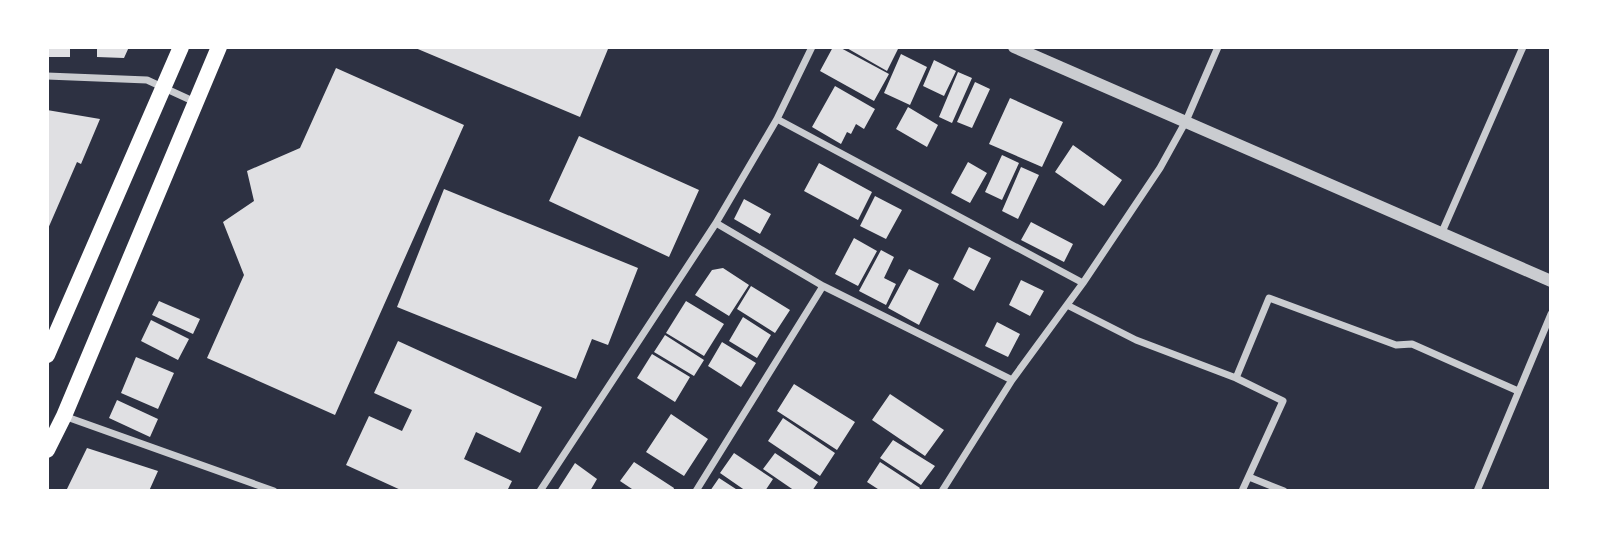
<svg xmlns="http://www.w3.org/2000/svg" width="1598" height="538" viewBox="0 0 1598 538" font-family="Inter,sans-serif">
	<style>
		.building { fill: #e0e0e3 }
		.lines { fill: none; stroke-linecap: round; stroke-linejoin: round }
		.minor { stroke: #caccd0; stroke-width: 7 }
		.tertiary { stroke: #caccd0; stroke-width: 12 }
		.trunk { stroke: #fff; stroke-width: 16 }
	</style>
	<rect width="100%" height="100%" fill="#2d3142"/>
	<path class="building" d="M47 47H70V57H47Z
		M97 47H129L124 58 97 57Z
		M413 47H603L608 49 580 117Z
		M833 47H839L889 74 874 101 820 71Z
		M845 47H899L887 71Z
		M901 54 927 67 910 105 884 93Z
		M934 60 956 71 944 96 923 86Z
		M336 68 464 125 335 415 207 358 244 275 223 222 254 201 247 171 300 148Z
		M958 72 972 78 952 123 939 117Z
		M975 82 990 89 972 128 957 122Z
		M835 86 875 109 864 129 856 124 851 134 847 132 841 144 812 127Z
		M1010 98 1063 122 1042 167 989 144Z
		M908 107 938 125 927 147 896 129Z
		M47 110 100 119 81 164 77 162 47 231Z
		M579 136 699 190 669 257 549 201Z
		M1073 145 1122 180 1104 206 1055 172Z
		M1002 155 1019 163 1002 200 985 192Z
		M968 162 987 173 970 203 951 193Z
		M819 163 872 192 858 220 804 191Z
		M1021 167 1039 175 1018 219 1002 211Z
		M444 189 638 268 608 345 592 339 576 379 397 307Z
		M875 196 902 210 886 239 860 226Z
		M744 199 771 214 760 234 734 219Z
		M1031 222 1073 244 1064 262 1021 240Z
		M854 238 877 251 858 286 835 274Z
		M969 247 991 258 974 291 953 279Z
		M881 250 894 257 884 278 896 284 886 305 859 291Z
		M723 268 749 285 729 316 695 295 712 270Z
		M909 269 939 284 919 325 888 308Z
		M1021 280 1044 291 1030 316 1009 305Z
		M751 286 790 310 775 333 737 309Z
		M159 301 200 319 193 334 152 315Z
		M686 301 724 324 704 356 666 333Z
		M743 317 771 335 757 358 729 341Z
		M151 320 189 339 178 360 141 341Z
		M997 322 1020 334 1008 357 985 346Z
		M665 335 704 360 694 376 654 352Z
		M398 341 542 407 520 453 476 432 464 459 512 481 507 491H403L346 465 369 416 402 431 412 410 374 393Z
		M722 342 756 363 741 387 708 366Z
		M652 354 690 377 675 402 637 378Z
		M136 357 174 373 158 409 121 393Z
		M794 384 855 422 837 450 777 411Z
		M890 394 944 430 925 456 872 420Z
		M117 400 158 419 150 437 109 418Z
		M671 414 708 439 684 476 646 452Z
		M783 418 835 453 820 476 768 441Z
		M893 440 935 466 921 485 880 458Z
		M87 448 158 471 149 491H66Z
		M734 453 773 479 765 491H746L720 473Z
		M775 453 818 482 812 491H795L763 469Z
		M634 462 674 488 673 491H635L620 481Z
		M880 462 920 488 918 491H881L867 482Z
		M575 463 597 479 590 491H557Z
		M719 478 739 491H710Z"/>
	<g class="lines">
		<path class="minor" d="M47 76 147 80 195 102
			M777 119 1083 283
			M716 223 823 286 1012 380
			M1442 232 1523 47
			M1067 305 1136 340 1236 378
			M64 416 274 491
			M1249 477 1284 491
			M540 491 716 223 777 119 812 47
			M696 491 823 286
			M942 491 1012 380 1083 283 1160 168 1186 121 1218 47
			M1242 491 1283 401 1236 378 1269 298 1396 345 1412 344 1518 391
			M1477 491 1551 314"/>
		<path class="tertiary" d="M1014 47 1551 281"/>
		<path class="trunk" d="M47 355 181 47
			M47 450 64 416 219 47"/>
	</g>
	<rect width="1598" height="538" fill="none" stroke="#ffffff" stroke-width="98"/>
</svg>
